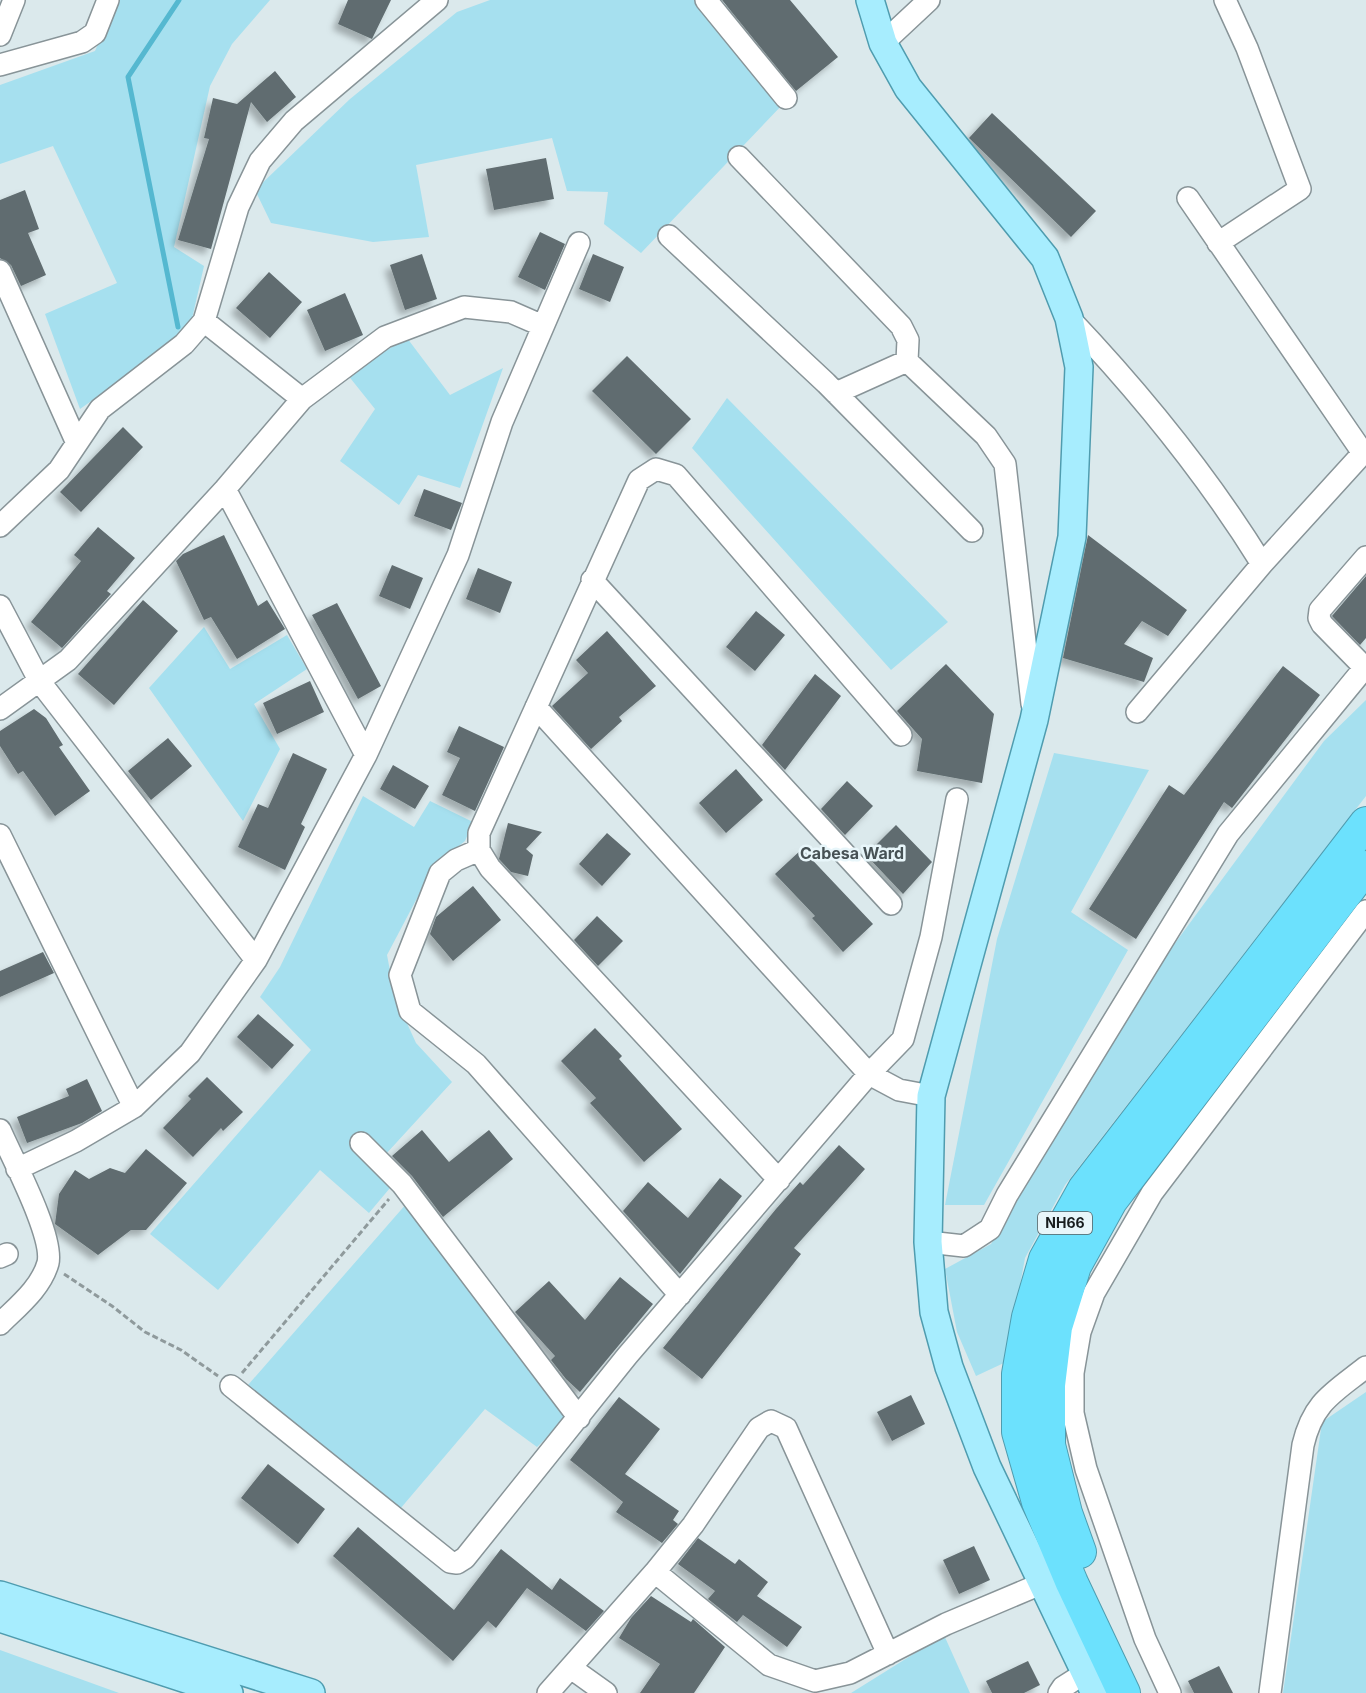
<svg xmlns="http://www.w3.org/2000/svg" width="1366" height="1693" viewBox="0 0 1366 1693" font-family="Inter,sans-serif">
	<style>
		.green { fill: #a6e0ef }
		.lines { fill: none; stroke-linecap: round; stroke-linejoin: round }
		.stream { stroke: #55b8d0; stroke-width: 5 }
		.building { fill: #606c6f; filter: url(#shadow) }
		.minor-casing { stroke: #889498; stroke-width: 24 }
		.major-casing { stroke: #4f9caf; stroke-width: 30 }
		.highway-casing { stroke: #4f9caf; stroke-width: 34 }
		.path { stroke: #8f9a9c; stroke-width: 3; stroke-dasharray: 6 3; stroke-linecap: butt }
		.minor { stroke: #fff; stroke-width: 21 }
		.major { stroke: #a7edfe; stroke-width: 27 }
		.highway { stroke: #6ce1fd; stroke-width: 32 }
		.labels { text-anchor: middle; stroke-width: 5; stroke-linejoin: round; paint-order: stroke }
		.shield { fill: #e8f6fa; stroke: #565e60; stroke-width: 1.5 }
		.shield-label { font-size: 14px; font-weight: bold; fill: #181d1e }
		.neighbourhood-label { font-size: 16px; font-weight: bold; fill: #475255; stroke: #e8f6fa }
	</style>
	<defs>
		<filter id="shadow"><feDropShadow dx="-5.5" dy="5.5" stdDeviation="3" flood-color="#0004"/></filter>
	</defs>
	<rect width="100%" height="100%" fill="#dbe9ec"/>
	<path class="green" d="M117 0H270L232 44 210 86 174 247 204 266 189 332 80 409 45 314 117 283 53 146 0 164V85L95 51Z
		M490 0H700L784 103 641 253 604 224 608 192 567 191 552 138 416 165 429 237 373 242 271 223 255 190 350 99 457 12Z
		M407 338 450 395 503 368 460 488 418 475 399 505 340 461 375 409 347 374Z
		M727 398 948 622 891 670 692 448Z
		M204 627 230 669 287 635 307 669 254 704 280 749 243 821 149 688Z
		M1366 700V796L1065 1185 1025 1258 1006 1362 976 1376 957 1332 945 1269 991 1244 1142 988 1324 741Z
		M1054 753 1149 770 1071 912 1128 950 984 1205H945L997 939Z
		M363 796 414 827 430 801 473 822 465 841 434 866 387 955 395 997 416 1043 452 1082 385 1155 400 1176 369 1213 320 1170 218 1290 150 1234 311 1050 260 997 280 967Z
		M407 1203 566 1419 537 1447 485 1409 400 1509 248 1385Z
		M1366 1392V1693H1283L1322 1422Z
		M944 1635 970 1693H851Z
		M0 1650 119 1693H0Z"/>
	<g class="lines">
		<path class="stream" d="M178 327 128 77 179 0"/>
	</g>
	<path class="building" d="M348 0H391L372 39 338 24Z
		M722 0H790L838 57 796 91Z
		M275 71 296 97 267 122 251 102 211 249 178 240 209 139 204 138 213 98 237 104Z
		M992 113 1096 211 1071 237 969 138Z
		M546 158 554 199 494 210 486 169Z
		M25 190 39 229 28 233 46 275 21 286 11 265 0 258V200Z
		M540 232 565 244 545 290 518 277Z
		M422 254 437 299 405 310 390 265Z
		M593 254 624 267 610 302 579 289Z
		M269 272 302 302 270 338 236 308Z
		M345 293 363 335 325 351 307 310Z
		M627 356 691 419 656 454 592 391Z
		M123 427 143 447 81 512 60 492Z
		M424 489 462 503 451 530 414 516Z
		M98 527 135 558 107 591 111 594 62 648 31 622 81 561 74 555Z
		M224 535 258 606 267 600 285 629 237 659 211 617 204 620 176 561 183 554Z
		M1088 535 1187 610 1168 636 1142 621 1124 644 1153 658 1144 682 1063 658Z
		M392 565 423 578 410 609 379 596Z
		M478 568 512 582 500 613 466 599Z
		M1366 576V638L1360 645 1332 616Z
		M143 600 178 631 114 705 78 674Z
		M337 603 381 686 358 699 312 615Z
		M756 611 785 635 755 671 726 647Z
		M607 631 656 686 619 717 622 721 591 749 552 706 588 673 576 660Z
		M946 664 994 714 982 783 917 771 922 739 897 711Z
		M1283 666 1320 695 1232 808 1224 802 1136 939 1089 909 1169 785 1184 795Z
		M815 674 841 696 785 770 762 745Z
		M310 681 324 712 277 734 263 703Z
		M34 709 46 718 63 745 59 747 90 791 55 816 23 771 18 774 0 746V731Z
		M459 726 504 747 475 811 442 795 460 758 447 752Z
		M168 738 192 766 151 800 128 771Z
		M293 753 327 769 301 824 305 827 285 870 238 847 258 804 268 808Z
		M393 765 429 786 415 809 380 789Z
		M736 769 763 800 726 833 699 803Z
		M847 781 873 806 845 835 821 809Z
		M508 823 542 832 526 849 533 855 528 876 511 872 499 859Z
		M896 825 932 862 903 894 866 855Z
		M607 833 631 854 602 886 579 864Z
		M802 849 873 924 843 952 812 918 815 916 775 874Z
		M473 886 501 920 453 961 430 934 436 917Z
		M597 916 623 941 598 966 574 940Z
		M43 952 54 973 0 997V971Z
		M258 1014 294 1045 272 1069 237 1037Z
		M595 1028 622 1056 619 1059 682 1129 644 1162 590 1103 596 1098 561 1061Z
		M207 1077 243 1112 223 1131 221 1128 193 1157 163 1128 191 1099 188 1096Z
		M87 1079 102 1111 82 1123 27 1143 17 1117 69 1096 66 1089Z
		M422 1130 449 1162 489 1130 513 1159 443 1217 412 1176 392 1156Z
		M839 1145 865 1169 794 1248 801 1254 702 1379 663 1348 776 1209 800 1182 803 1185Z
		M146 1149 187 1183 146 1230H131L98 1255 55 1224 59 1194 75 1170 89 1179 110 1168 125 1173Z
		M720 1178 742 1196 680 1274 623 1211 648 1182 688 1218Z
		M620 1277 653 1304 580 1392 566 1379 551 1360 555 1356 515 1312 549 1281 585 1320Z
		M911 1395 925 1424 892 1441 877 1412Z
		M619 1397 660 1429 625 1474 679 1511 673 1520 678 1524 662 1543 616 1512 623 1502 570 1460Z
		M268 1464 325 1509 298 1544 241 1498Z
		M358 1527 454 1610 501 1549 552 1590 560 1578 604 1611 586 1631 527 1588 496 1628 488 1621 453 1661 333 1556Z
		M698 1538 735 1564 739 1559 768 1582 757 1596 802 1627 787 1647 743 1615 737 1622 708 1599 715 1591 678 1564Z
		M974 1546 990 1580 959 1594 943 1560Z
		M651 1596 691 1622 693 1619 725 1647 694 1693H640L660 1664 619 1638 631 1618Z
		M1028 1661 1040 1685 1024 1693H992L986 1681Z
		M1219 1666 1233 1693H1194L1188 1681Z"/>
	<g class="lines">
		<defs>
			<path id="minor" d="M706 0 786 98
				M0 35 14 0
				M883 43 929 0
				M0 65 82 42 95 33 108 0
				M739 157 901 326 908 340 907 361
				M669 236 826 383 972 531
				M1218 243 1300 189 1247 48 1225 0
				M0 271 76 441
				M1069 318C1141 394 1207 475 1262 564L1363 453 1188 198
				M204 321 302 399
				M836 393 907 361 986 436 1005 464 1032 704
				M225 489 366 755
				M0 526 59 470 100 409 184 344 204 321 238 207 260 161 294 121 437 0
				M592 580 891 904
				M0 606 40 682 256 960
				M1365 668 1322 624 1319 618 1320 610 1366 557
				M536 707 869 1074 899 1090 931 1096
				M0 709 68 660 225 489 302 399 385 337 464 307 511 312 543 326
				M1137 712 1262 564
				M0 835 134 1107
				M479 850 456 860 440 873 400 975 410 1011 476 1064 680 1295
				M0 1130C12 1158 54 1236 48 1263 41 1288 18 1306 0 1324
				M361 1143 402 1184 579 1418
				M17 1169 76 1141 134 1107 190 1053 256 960 366 755 458 555 502 422 579 243
				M779 1180 490 868 479 850V833L639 480 656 469 676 475 901 735
				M928 1242 964 1246 990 1229 1007 1195 1228 834 1366 666
				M0 1257 7 1254
				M231 1386 450 1562 457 1563 465 1558 627 1356 869 1074 903 1039 931 937 957 799
				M655 1572 693 1525 759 1428 771 1421 786 1428 888 1654
				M571 1668 606 1693
				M548 1693 655 1572 769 1665 815 1681 850 1673 946 1624 1043 1583
				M1059 1693 1063 1687 1085 1673
				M1170 1693 1145 1639 1086 1469 1073 1413V1373L1080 1332 1094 1293 1152 1193 1366 911
				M1270 1693 1303 1445C1313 1402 1333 1393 1366 1367"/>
			<path id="major" d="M870 0 883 43 908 88 1045 258 1069 318 1079 367 1072 537 1034 720 931 1096 928 1242 934 1312 949 1367 987 1467 1095 1693
				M0 1595 311 1693
				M0 1618 229 1693"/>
			<path id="highway" d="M1080 1552 1066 1513 1049 1445V1385L1056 1327 1075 1266 1111 1201 1366 867
				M1124 1693 1072 1583 1038 1502 1018 1432V1374L1028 1317 1045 1259 1084 1189 1366 823"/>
		</defs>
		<use href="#minor" class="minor-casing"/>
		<use href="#major" class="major-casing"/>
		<use href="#highway" class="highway-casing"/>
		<path class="path" d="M64 1274 112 1306 145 1332 181 1350 218 1376
			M242 1373 389 1199"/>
		<use href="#minor" class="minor"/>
		<use href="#major" class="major"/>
		<use href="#highway" class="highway"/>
	</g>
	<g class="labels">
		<rect class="shield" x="1038" y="1212" width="54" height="22" rx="4.5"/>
		<g class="shield-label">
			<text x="1065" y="1228">NH66</text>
		</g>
		<g class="neighbourhood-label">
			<text x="852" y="859">Cabesa Ward</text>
		</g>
	</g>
</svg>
